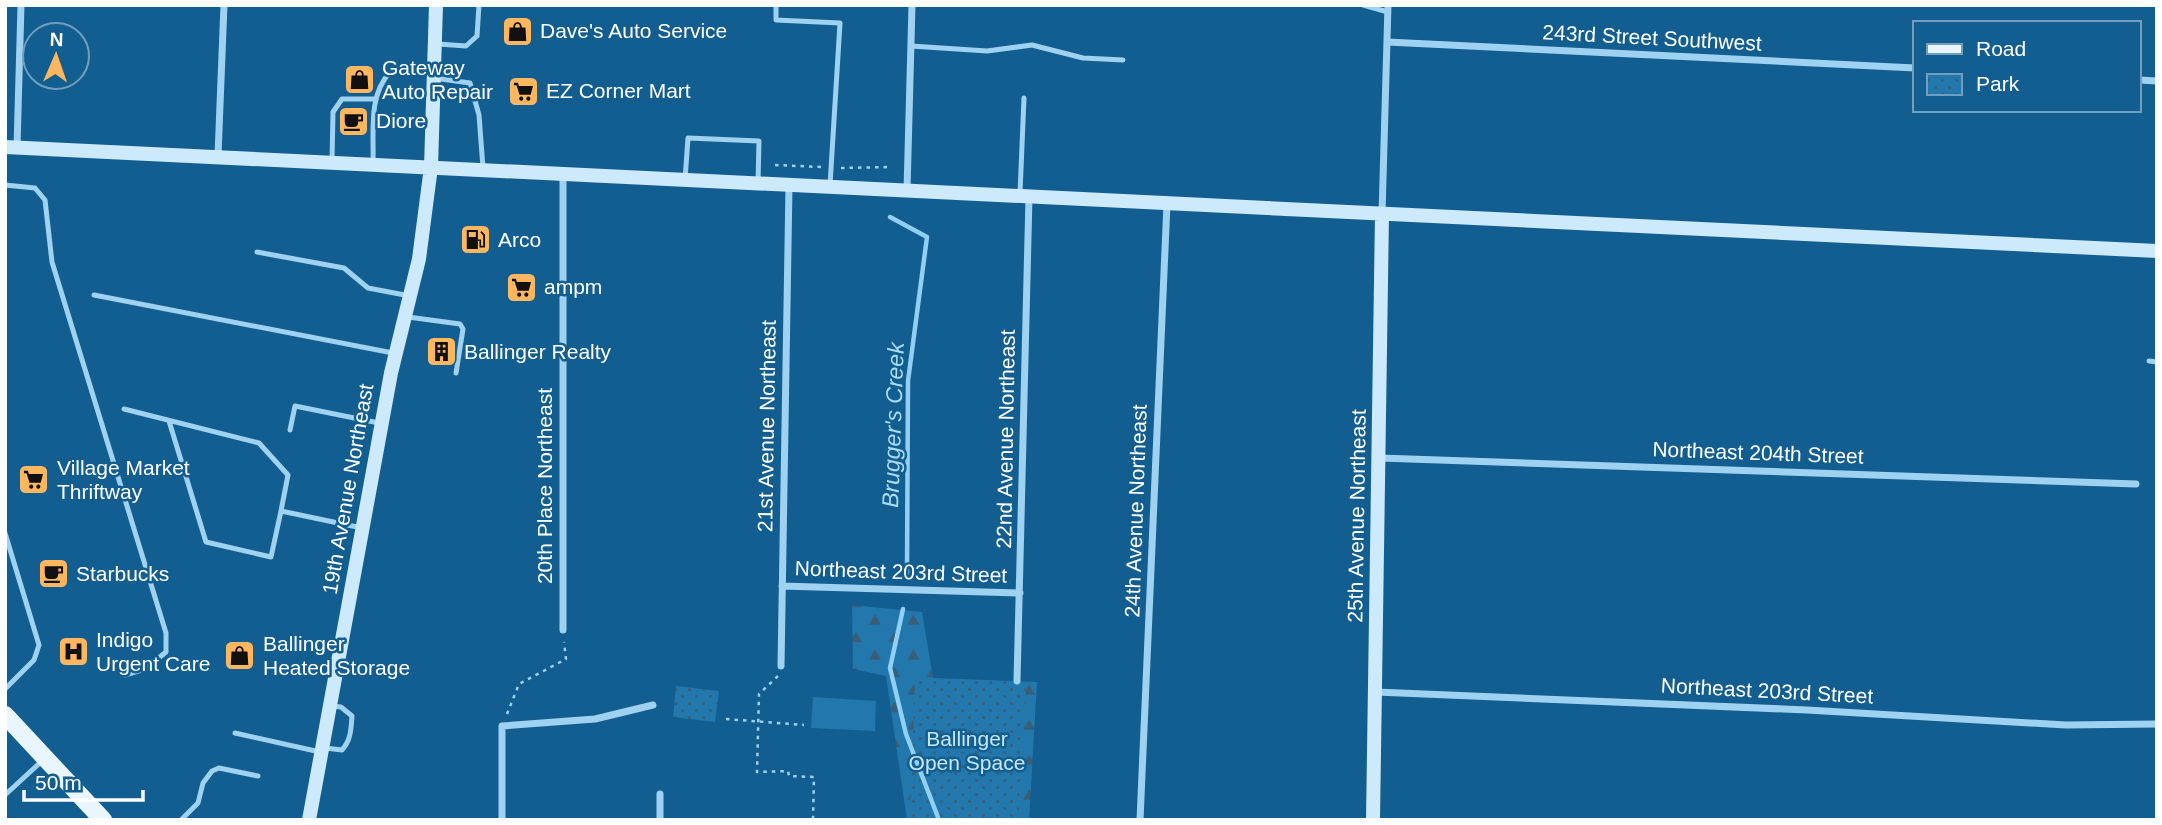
<svg xmlns="http://www.w3.org/2000/svg" width="2162" height="825" viewBox="0 0 2162 825" font-family="Helvetica,sans-serif">
	<style>
		.forest { fill: url(#forest-firs) }
		.park { fill: url(#park-dots) }
		.pitch { fill: #2277ad }
		.lines { fill: none; stroke-linecap: round; stroke-linejoin: round }
		.stream { stroke: #91cff4; stroke-width: 4.5 }
		.path { stroke: #9fd1f1; stroke-width: 2.5; stroke-dasharray: 3.5 5; stroke-linecap: butt }
		.lane { stroke: #9fd1f1; stroke-width: 5 }
		.street { stroke: #9fd1f1; stroke-width: 7 }
		.secondary { stroke: #cde9fc; stroke-width: 14 }
		.primary { stroke: #e9f5ff; stroke-width: 18 }
		.labels { text-anchor: middle; stroke-width: 5; stroke-linejoin: round; paint-order: stroke }
		.poi-label { font-size: 21px; fill: #fff; stroke: #135e90; text-anchor: start }
		.street-label { font-size: 21px; fill: #fff; stroke: #135e90 }
		.park-label { font-size: 21px; fill: #c6e7fc; stroke: #135e90 }
		.water-label { font-size: 23px; font-style: italic; fill: #abdbf8; stroke: #135e90 }
	</style>
	<defs>
		<pattern id="forest-firs" width="22" height="20" patternUnits="userSpaceOnUse" patternTransform="scale(1.75)"><rect width="22" height="20" fill="#2277ad"/><path d="M5 1l3.5 6h-7zM16 11l3.5 6h-7z" fill="#395f78"/></pattern>
		<pattern id="park-dots" width="8" height="8" patternUnits="userSpaceOnUse" patternTransform="scale(1.75)"><rect width="8" height="8" fill="#2277ad"/><path d="M2 2h.1M6 6h.1" fill="none" stroke="#395f78" stroke-width="1.8" stroke-linecap="round"/></pattern>
	</defs>
	<rect width="100%" height="100%" fill="#135e90"/>
	<path class="forest" d="M852 605 922 612 933 678 1037 682 1029 820H907L886 676 853 669Z"/>
	<path class="park" d="M915 678 1026 682 1018 820H910Z
		M676 686 719 691 715 722 673 717Z"/>
	<path class="pitch" d="M813 697 876 701 875 731 811 728Z"/>
	<g class="lines">
		<path class="stream" d="M890 217 927 237 908 381 907 573
			M903 609 890 668 906 734 939 820"/>
		<path class="path" d="M775 165 821 167
			M841 168 890 167
			M778 676 759 694 757 772 788 771 789 776 814 777 813 820
			M507 714 519 684 566 659 564 642
			M726 719 804 725"/>
		<path class="lane" d="M776 5V20L840 23 830 185
			M1363 5 1388 12
			M438 44 466 46 477 36 479 5
			M911 46 987 51 1032 45 1083 58 1123 60
			M434 78 470 83 479 115 483 168
			M332 161 333 112 342 99H375
			M373 162C374 131 368 96 390 72L431 70
			M685 180 688 138 759 141 758 183
			M5 185 35 188 45 200 52 262 166 633V652L145 669 125 675
			M1020 193 1024 98
			M257 252 344 268 368 288 410 296
			M94 295 393 353
			M408 317 460 324 463 329 456 373
			M2149 361 2157 362
			M124 409 259 443 288 475 281 511 362 528
			M169 421 206 542 271 557 281 511
			M290 430 295 406 379 423
			M5 533 39 645 34 660 5 689
			M235 733 320 752
			M325 748 342 750C351 740 351 729 352 716L341 707 331 706
			M5 795 43 760
			M181 820 198 803 203 783 212 771 219 768 258 776"/>
		<path class="street" d="M1387 42 1915 68
			M2139 80 2157 81
			M17 147 21 5
			M218 155 224 5
			M907 190 912 5
			M1382 214 1388 5
			M1380 458 2136 484
			M782 586 1020 593
			M563 630V175
			M781 666 789 186
			M1017 681 1029 197
			M1376 692 1807 710 2066 725 2157 724
			M502 820V726L595 719 653 705
			M660 820V794
			M1140 820 1167 204"/>
		<path class="secondary" d="M5 147 2157 251
			M309 820 391 373 419 259 431 167 436 5
			M1373 820 1382 214"/>
		<path class="primary" d="M5 715 103 820"/>
	</g>
	<defs>
		<symbol id="shop-square" viewBox="-11 -11 22 22"><rect x="-9" y="-9" width="18" height="18" rx="4" fill="#ffb75f" stroke="#135e90"/><path d="M-5-2.5h2.3a2.7 3.5 0 0 1 5.4 0H5L5.5 6h-11ZM-1.5-2.5h3a1.5 2.3 0 0 0-3 0Z" fill="#111"/></symbol>
		<symbol id="supermarket-square" viewBox="-11 -11 22 22"><rect x="-9" y="-9" width="18" height="18" rx="4" fill="#ffb75f" stroke="#135e90"/><path d="M-6-5.5h2.5l.6 2H6L4.5 2H-2.5L-4.4-4H-6ZM-1.5 3.2a1.3 1.3 0 1 0 .1 0ZM3 3.2a1.3 1.3 0 1 0 .1 0Z" fill="#111"/></symbol>
		<symbol id="cafe-square" viewBox="-11 -11 22 22"><rect x="-9" y="-9" width="18" height="18" rx="4" fill="#ffb75f" stroke="#135e90"/><path d="M-5.5-4.5H6V0H3Q3 3.5 0 3.5H-2.5Q-5.5 3.5-5.5 0ZM3-3.2v2h1.7v-2ZM-6 4.5H4V6H-6Z" fill="#111"/></symbol>
		<symbol id="fuel-square" viewBox="-11 -11 22 22"><rect x="-9" y="-9" width="18" height="18" rx="4" fill="#ffb75f" stroke="#135e90"/><path d="M-5.5-6h7V0h2V4h1.3V-2.5L3-4.5l.8-.8L6-3V5H2.5V1h-1V6h-7ZM-4.2-4.7v3.2H.2V-4.7Z" fill="#111"/></symbol>
		<symbol id="building-square" viewBox="-11 -11 22 22"><rect x="-9" y="-9" width="18" height="18" rx="4" fill="#ffb75f" stroke="#135e90"/><path d="M-4-6H4V6H1V3H-1V6H-4ZM-2.5-4.3h1.7v1.8h-1.7ZM.8-4.3h1.7v1.8H.8ZM-2.5-1h1.7V.8h-1.7ZM.8-1h1.7V.8H.8Z" fill="#111"/></symbol>
		<symbol id="hospital-square" viewBox="-11 -11 22 22"><rect x="-9" y="-9" width="18" height="18" rx="4" fill="#ffb75f" stroke="#135e90"/><path d="M-5-5h3v3.5h4V-5h3V5h-3V1.5h-4V5h-3Z" fill="#111"/></symbol>
	</defs>
	<g fill-rule="evenodd">
		<use href="#shop-square" x="500" y="14" width="35" height="35"/>
		<use href="#shop-square" x="342" y="62" width="35" height="35"/>
		<use href="#supermarket-square" x="506" y="74" width="35" height="35"/>
		<use href="#cafe-square" x="336" y="104" width="35" height="35"/>
		<use href="#fuel-square" x="458" y="222" width="35" height="35"/>
		<use href="#supermarket-square" x="504" y="270" width="35" height="35"/>
		<use href="#building-square" x="424" y="334" width="35" height="35"/>
		<use href="#supermarket-square" x="16" y="462" width="35" height="35"/>
		<use href="#cafe-square" x="36" y="556" width="35" height="35"/>
		<use href="#hospital-square" x="56" y="634" width="35" height="35"/>
		<use href="#shop-square" x="222" y="638" width="35" height="35"/>
	</g>
	<g class="labels">
		<g class="poi-label">
			<text x="540" y="38">Dave's Auto Service</text>
			<text x="382" y="75">Gateway<tspan x="382" dy="24">Auto Repair</tspan></text>
			<text x="546" y="98">EZ Corner Mart</text>
			<text x="376" y="128">Diore</text>
			<text x="498" y="247">Arco</text>
			<text x="544" y="294">ampm</text>
			<text x="464" y="359">Ballinger Realty</text>
			<text x="57" y="475">Village Market<tspan x="57" dy="24">Thriftway</tspan></text>
			<text x="76" y="581">Starbucks</text>
			<text x="96" y="647">Indigo<tspan x="96" dy="24">Urgent Care</tspan></text>
			<text x="263" y="651">Ballinger<tspan x="263" dy="24">Heated Storage</tspan></text>
		</g>
		<g class="street-label">
			<text transform="translate(1652 38) rotate(3)" y="7">243rd Street Southwest</text>
			<text transform="translate(767 426) rotate(-89)" y="7">21st Avenue Northeast</text>
			<text transform="translate(1006 439) rotate(-89)" y="7">22nd Avenue Northeast</text>
			<text transform="translate(1758 453) rotate(2)" y="7">Northeast 204th Street</text>
			<text transform="translate(545 486) rotate(-90)" y="7">20th Place Northeast</text>
			<text transform="translate(348 489) rotate(-80)" y="7">19th Avenue Northeast</text>
			<text transform="translate(1136 511) rotate(-88)" y="7">24th Avenue Northeast</text>
			<text transform="translate(1357 516) rotate(-89)" y="7">25th Avenue Northeast</text>
			<text transform="translate(901 572) rotate(2)" y="7">Northeast 203rd Street</text>
			<text transform="translate(1767 691) rotate(3)" y="7">Northeast 203rd Street</text>
		</g>
		<g class="park-label">
			<text x="967" y="746">Ballinger<tspan x="967" dy="24">Open Space</tspan></text>
		</g>
		<g class="water-label">
			<text transform="translate(893 425) rotate(-88)" y="8">Brugger's Creek</text>
		</g>
	</g>
	<rect width="2162" height="825" fill="none" stroke="#ffffff" stroke-width="14"/>
	<rect x="1913" y="21" width="228" height="91" fill="#135e90" stroke="#719ebc" stroke-width="2"/>
	<rect x="1927" y="44" width="35" height="10" fill="#e9f5ff" stroke="#719ebc" stroke-width="2"/>
	<text x="1976" y="56" font-size="21" fill="#ffffff">Road</text>
	<rect x="1927" y="74" width="35" height="21" fill="url(#park-dots)" stroke="#719ebc" stroke-width="2"/>
	<text x="1976" y="91" font-size="21" fill="#ffffff">Park</text>
	<g transform="translate(56 56) rotate(2)"><circle r="33" fill="#135e90" stroke="#719ebc" stroke-width="2"/>
	<path d="M0-5L12 26L0 18L-12 26Z" fill="#ffb75f"/>
	<text y="-10" font-size="19" font-weight="bold" text-anchor="middle" fill="#ffffff">N</text>
	</g>
	<path d="M24 790v10h119v-10" fill="none" stroke="#ffffff" stroke-width="3.5"/>
	<text x="35" y="790" font-size="21" fill="#ffffff" stroke="#135e90" stroke-width="5" paint-order="stroke">50 m</text>
</svg>
